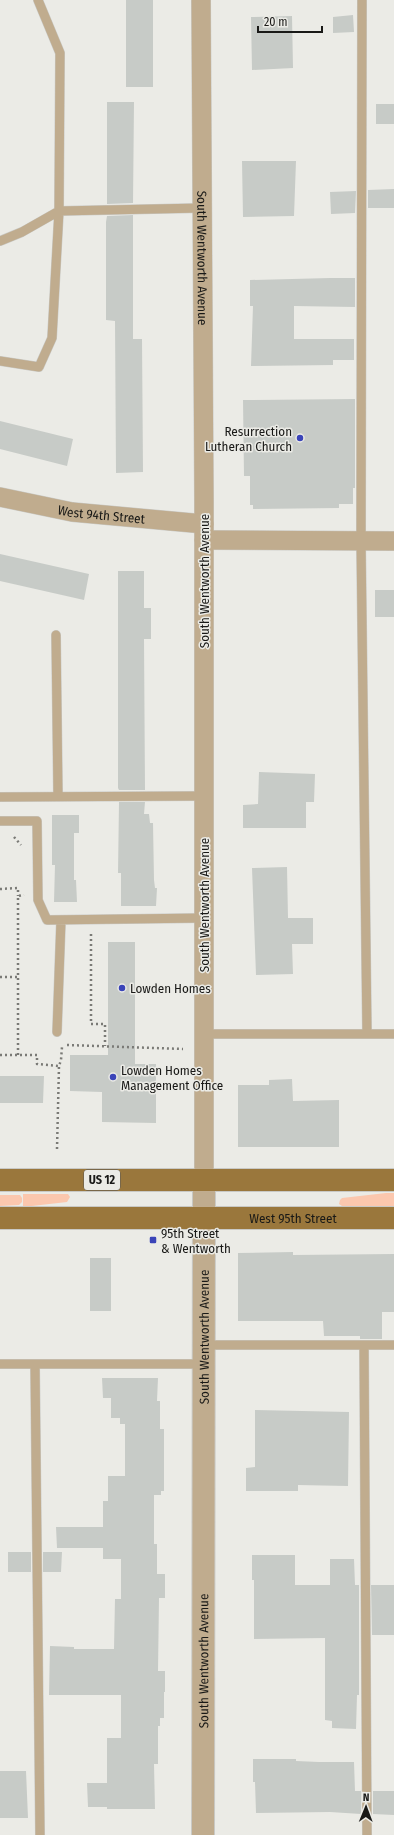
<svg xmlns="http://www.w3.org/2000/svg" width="394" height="1835" viewBox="0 0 394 1835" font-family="'Fira Sans Condensed',sans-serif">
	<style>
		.green { fill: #fbc7ae }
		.building { fill: #c7cbc7 }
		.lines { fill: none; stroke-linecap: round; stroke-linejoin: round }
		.service-casing { stroke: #c9c9c5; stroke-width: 10 }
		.minor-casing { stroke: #c9c9c5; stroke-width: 20 }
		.tertiary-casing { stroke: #c9c9c5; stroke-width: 24 }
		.primary-casing { stroke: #c9c9c5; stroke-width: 24 }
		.path { stroke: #7a7a76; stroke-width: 2.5; stroke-dasharray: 2 3; stroke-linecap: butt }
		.service { stroke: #c0ac8e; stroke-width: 9 }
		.minor { stroke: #c0ac8e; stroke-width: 19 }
		.tertiary { stroke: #c0ac8e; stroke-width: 22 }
		.primary { stroke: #9a773c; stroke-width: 22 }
		.poi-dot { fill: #3a44b8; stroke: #ebebe6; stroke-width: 1.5 }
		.labels { text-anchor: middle; stroke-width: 3; stroke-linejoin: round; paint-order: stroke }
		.shield { fill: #ebebe6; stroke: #585855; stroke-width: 1 }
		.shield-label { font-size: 12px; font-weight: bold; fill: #191917 }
		.street-label { font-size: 13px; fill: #191917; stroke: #ebebe6 }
		.poi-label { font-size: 13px; fill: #191917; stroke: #ebebe6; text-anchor: start }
	</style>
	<rect width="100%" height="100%" fill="#ebebe6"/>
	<path class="green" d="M386 1193H394V1206H342L339 1204 340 1200 342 1198Z
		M23 1194H68L70 1197 67 1202 23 1207Z
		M0 1195H20L22 1198V1202L19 1205 0 1206Z"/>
	<path class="building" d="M126 0H153V87H126Z
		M353 15 354 32 333 33V17Z
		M292 16 293 68 252 70 251 17Z
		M107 102H134L133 203 107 204Z
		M376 104H394V124H376Z
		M242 161H296L294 216 243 217Z
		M394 189V208H368V190Z
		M356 191 355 213 331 214 330 192Z
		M133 215V339H142L143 472 116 473 115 321 106 320V222L107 216Z
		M330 278H355V307L294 306V339H354V360H333V365L251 366 253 306H250V280Z
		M355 399V488H353V504H339V508L253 509V505H250V476H244L243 400Z
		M0 421 73 439 67 466 0 449Z
		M0 554 89 574 84 600 0 581Z
		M118 571H144V608H151V639H144L145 790H119L118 788Z
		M375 590H394V617H375Z
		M259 772 315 774 314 802H306V828H243V805L258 804Z
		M119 802H145L144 814H149L150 823H153L154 880 155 888H157L156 906H121V873H118Z
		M52 815H79V833H74V880H76L77 902H54L55 865H52Z
		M287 867 288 918H313V944H292L293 974 256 975 252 868Z
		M108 942H135V1064H156V1123L102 1122V1092L70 1091V1055H108Z
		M0 1076H44L43 1103H0Z
		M292 1079 293 1101 339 1100V1147H238V1085H269V1080Z
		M293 1252V1255L394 1254V1312H382V1339H360V1336H324L323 1321H238V1253Z
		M90 1258H111V1311H90Z
		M102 1378H158L157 1401H160V1429H164V1491H161V1495H154V1544H157V1574H165V1598H159L158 1671H165V1692H164V1718H160V1726H158V1764H154L155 1809H107V1807H88L87 1783H107V1738H121V1695H49L50 1646 74 1647V1649H114L115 1599H121V1559H103V1548H57L56 1527H103V1501H108V1476H125V1424H120V1418H111V1398H103Z
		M255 1410 349 1412 348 1486 298 1485V1491H246V1468L255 1467Z
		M8 1552H31V1572H8Z
		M43 1552H62L61 1572H43Z
		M252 1555H295V1585H330V1559H354L355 1585H359V1695H357L356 1729 332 1728V1721L325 1720V1638L254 1639V1580H252Z
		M371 1585H394V1635H372Z
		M253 1759H296V1761L319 1762H354L355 1791H361V1814L330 1812 256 1813 255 1782H253Z
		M0 1771H26L28 1818H0Z
		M373 1791H394V1815L373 1814Z"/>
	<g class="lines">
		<defs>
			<path id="service" d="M362 0 361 541 367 1034
				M0 241 22 232 59 211 201 208
				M0 361 39 367 52 338 59 211 60 53 38 0
				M56 635 58 796
				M0 797 203 796
				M0 821H37L38 900 47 920 204 918
				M57 1032 61 920
				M205 1034H394
				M204 1345H394
				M364 1345 367 1835
				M0 1364H204
				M35 1364 40 1835"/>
			<g id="minor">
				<path id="s1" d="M201 0 204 502V1180"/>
				<path id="s2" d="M0 497 72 512 204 524"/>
				<path d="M204 540 394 541"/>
			</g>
			<g id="tertiary">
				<path id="s3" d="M203 1835 204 1180"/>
			</g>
			<g id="primary">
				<path d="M0 1180H394"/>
				<path id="s4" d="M0 1218H394"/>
			</g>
		</defs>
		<use href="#service" class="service-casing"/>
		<use href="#minor" class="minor-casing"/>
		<use href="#tertiary" class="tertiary-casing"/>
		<use href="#primary" class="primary-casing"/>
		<path class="path" d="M14 837 21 845
			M0 889 18 888V896
			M91 934V1024H105V1046
			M0 977H18
			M67 1045 183 1049
			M0 1055H37V1064L59 1066 61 1060 62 1047
			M18 1055V896L24 895
			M57 1149 59 1066"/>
		<use href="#service" class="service"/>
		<use href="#minor" class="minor"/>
		<use href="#tertiary" class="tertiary"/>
		<use href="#primary" class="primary"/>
	</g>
	<g class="poi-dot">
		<circle cx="300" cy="438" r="4"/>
		<circle cx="122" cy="988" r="4"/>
		<circle cx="113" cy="1077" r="4"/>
		<rect x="149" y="1236" width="8" height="8" rx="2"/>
	</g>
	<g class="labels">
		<rect class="shield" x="84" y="1170" width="36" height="20" rx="3"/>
		<g class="shield-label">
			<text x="102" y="1184">US 12</text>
		</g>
		<g class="street-label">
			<text dy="5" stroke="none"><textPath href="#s1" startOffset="258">South Wentworth Avenue</textPath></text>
			<text dy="5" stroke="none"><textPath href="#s2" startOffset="103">West 94th Street</textPath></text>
			<text transform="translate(204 581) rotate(-90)" y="5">South Wentworth Avenue</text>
			<text transform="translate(204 905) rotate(-90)" y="5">South Wentworth Avenue</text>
			<text dy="5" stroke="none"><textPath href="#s4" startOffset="293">West 95th Street</textPath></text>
			<text dy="5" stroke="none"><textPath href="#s3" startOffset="498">South Wentworth Avenue</textPath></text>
			<text dy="5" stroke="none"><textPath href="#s3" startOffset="174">South Wentworth Avenue</textPath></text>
		</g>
		<g class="poi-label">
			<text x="292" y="436" text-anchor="end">Resurrection<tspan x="292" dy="15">Lutheran Church</tspan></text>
			<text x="130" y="993">Lowden Homes</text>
			<text x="121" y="1075">Lowden Homes<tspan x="121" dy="15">Management Office</tspan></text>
			<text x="161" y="1238">95th Street<tspan x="161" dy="15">&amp; Wentworth</tspan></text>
		</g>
	</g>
	<g transform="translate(366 1807) rotate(1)" stroke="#ebebe6" stroke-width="3" paint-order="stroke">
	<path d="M0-3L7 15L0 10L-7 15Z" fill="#191917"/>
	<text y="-6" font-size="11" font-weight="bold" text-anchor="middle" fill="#191917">N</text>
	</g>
	<path d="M258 26v6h64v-6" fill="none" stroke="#191917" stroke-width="2"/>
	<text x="264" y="26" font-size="12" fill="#191917" stroke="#ebebe6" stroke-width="3" paint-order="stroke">20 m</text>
</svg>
